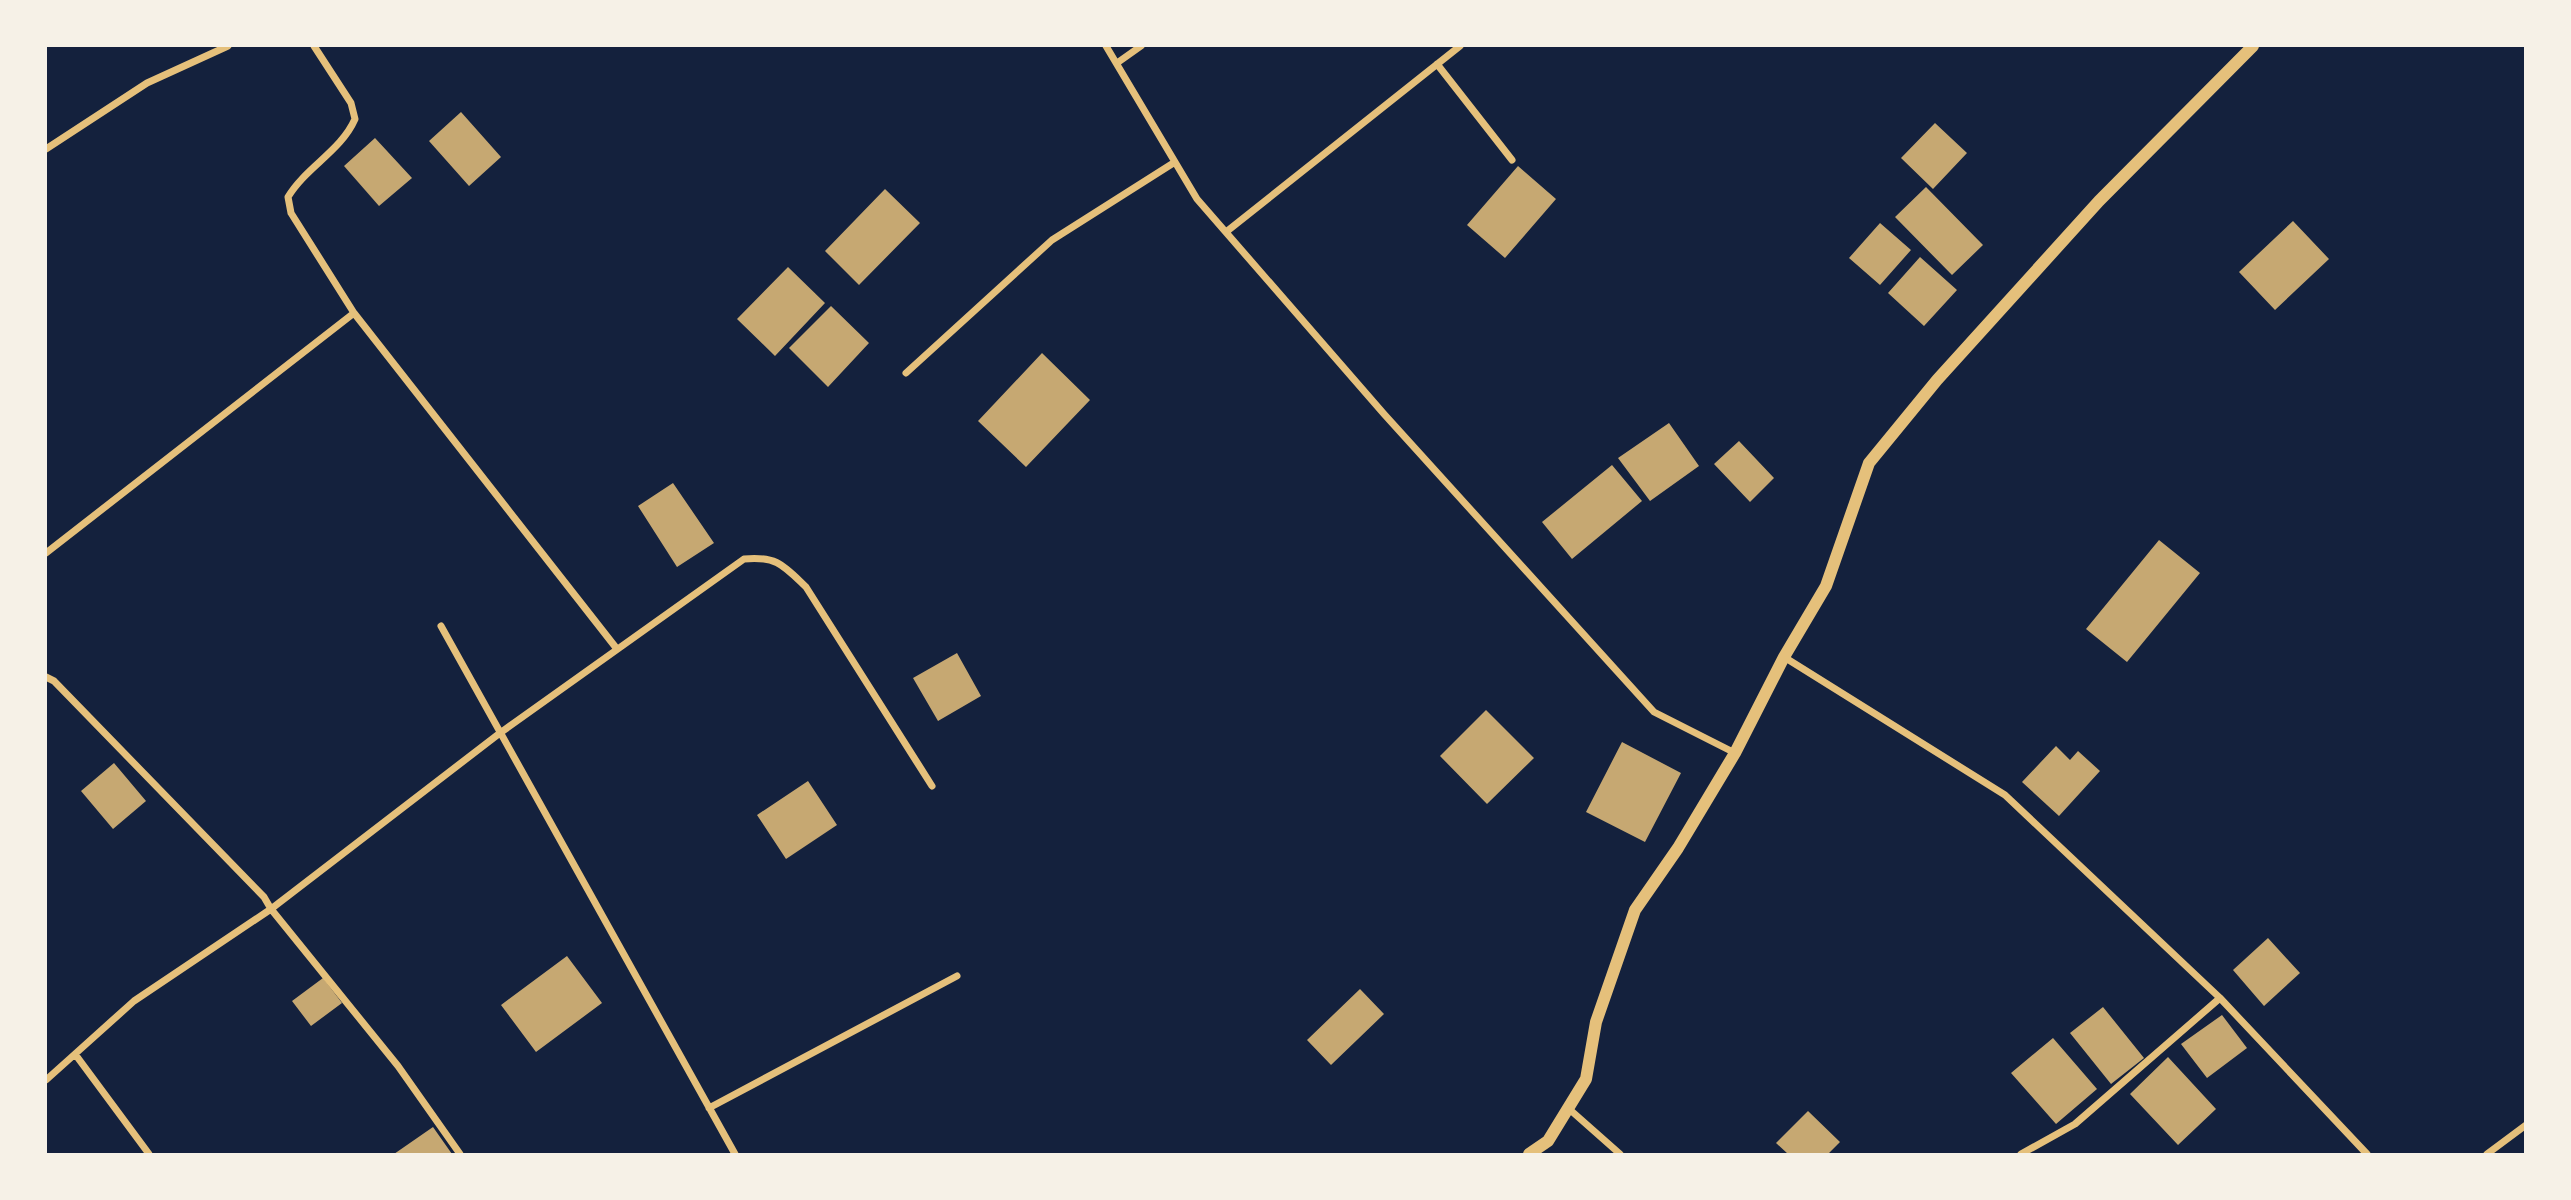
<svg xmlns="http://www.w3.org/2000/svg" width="2571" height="1200" viewBox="0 0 2571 1200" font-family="Jost,sans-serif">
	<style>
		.building { fill: #c6a872 }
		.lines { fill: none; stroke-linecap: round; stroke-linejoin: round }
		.minor { stroke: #e5c07b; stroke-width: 7 }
		.tertiary { stroke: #e5c07b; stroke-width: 12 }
	</style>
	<rect width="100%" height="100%" fill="#14213d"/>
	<path class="building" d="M461 112 501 157 469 186 429 141Z
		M1935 123 1967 153 1933 189 1901 158Z
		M375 138 412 178 379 206 344 166Z
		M1518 166 1556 199 1505 258 1467 225Z
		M1926 187 1983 245 1952 275 1895 217Z
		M885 189 920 223 859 285 825 251Z
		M2293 221 2329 259 2275 310 2239 272Z
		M1880 223 1911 250 1880 285 1849 258Z
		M1920 257 1957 290 1924 326 1888 293Z
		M788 267 825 303 775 356 737 319Z
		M831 306 869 343 828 387 789 348Z
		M1042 353 1090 400 1026 467 978 421Z
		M1669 423 1699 466 1650 501 1618 458Z
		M1739 441 1774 478 1750 502 1714 464Z
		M1612 465 1642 501 1572 559 1542 522Z
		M673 483 714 543 677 567 638 506Z
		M2159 540 2200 573 2127 662 2086 629Z
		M957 653 981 696 938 721 913 678Z
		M1486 710 1534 758 1487 804 1440 756Z
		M1622 742 1681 773 1645 842 1586 812Z
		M2056 746 2070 760 2078 751 2100 771 2059 816 2022 782Z
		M114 763 146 801 113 829 81 791Z
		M808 781 837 825 786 859 757 815Z
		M2268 938 2300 973 2264 1006 2233 970Z
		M567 956 602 1003 536 1052 501 1005Z
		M323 978 342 1003 311 1026 292 1001Z
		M1360 989 1384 1014 1331 1065 1307 1040Z
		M2103 1007 2144 1058 2111 1084 2070 1033Z
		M2222 1015 2247 1048 2207 1078 2181 1044Z
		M2053 1038 2097 1089 2056 1124 2011 1073Z
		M2168 1057 2216 1109 2178 1145 2130 1094Z
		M1808 1111 1840 1142 1828 1154H1788L1776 1143Z
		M433 1127 452 1154H394Z"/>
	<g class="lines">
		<path class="minor" d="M314 46 351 103 355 119C341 151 306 167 288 197L291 213 354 313 617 649
			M1106 46 1197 199 1384 414 1654 712 1735 753
			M1117 63 1141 46
			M1437 64 1512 160
			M46 149 147 83 228 46
			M1226 232 1460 46
			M906 373 1052 240 1175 162
			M46 553 354 313
			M441 626 735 1154
			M1784 657 2005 795 2220 998
			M46 677 54 681 264 897 271 909 398 1066 460 1154
			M46 1080 75 1054
			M709 1108 957 976
			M1568 1108 1620 1154
			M149 1154 75 1054 134 1001 271 909 500 733 744 559C777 556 783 565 806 587L932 786
			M2021 1154 2075 1124 2220 998 2367 1154
			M2487 1154 2526 1125"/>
		<path class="tertiary" d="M1529 1154 1548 1141 1586 1079 1596 1022 1635 910 1678 848 1735 753 1784 657 1826 586 1869 463 1937 380 2099 201 2253 46"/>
	</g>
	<rect width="2571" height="1200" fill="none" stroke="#f6f1e7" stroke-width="94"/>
</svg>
